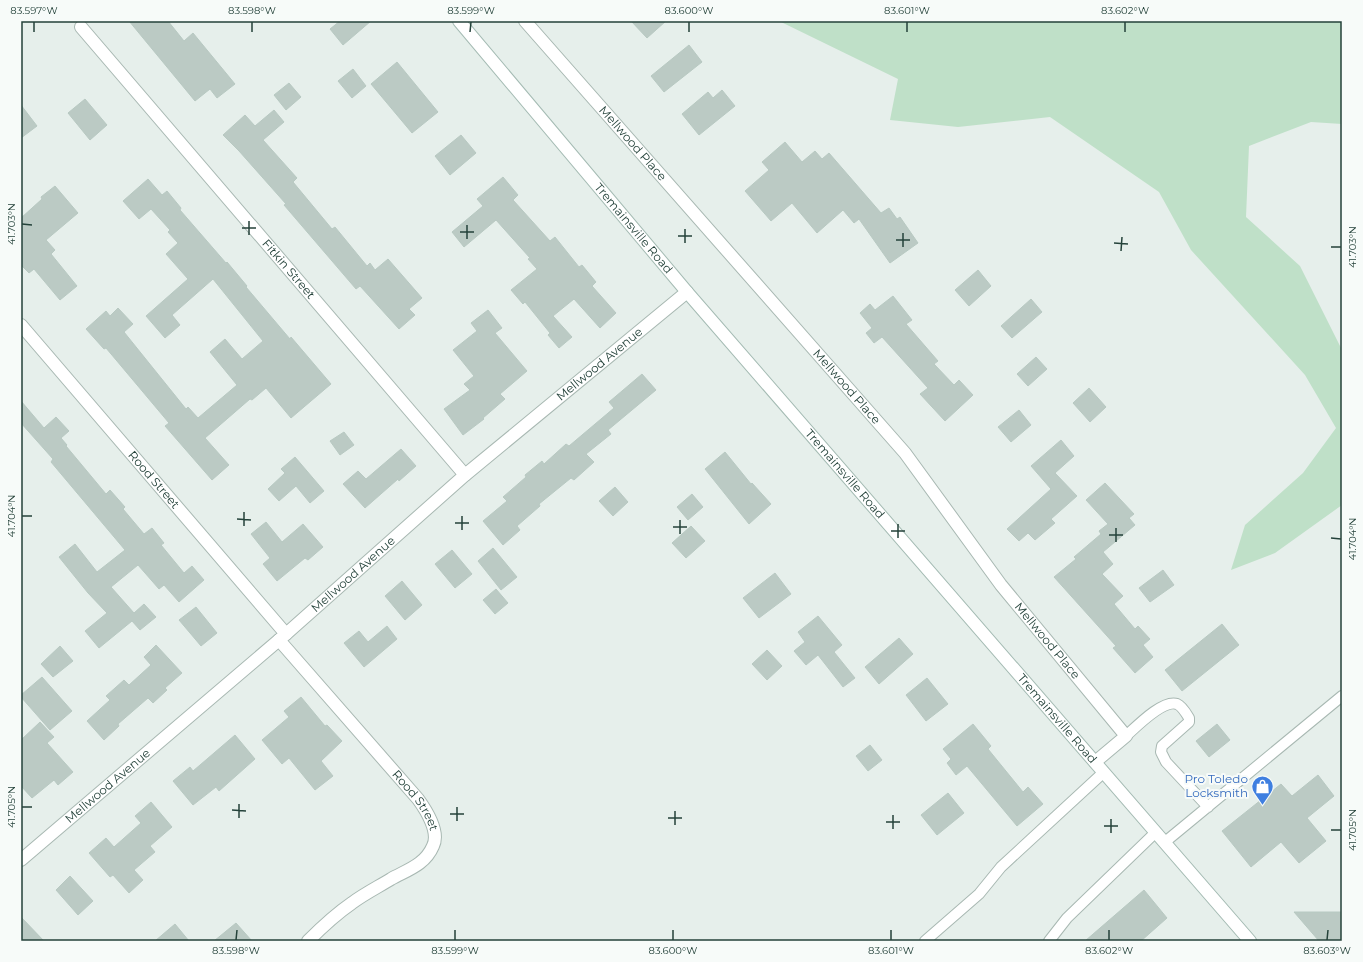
<svg xmlns="http://www.w3.org/2000/svg" width="1363" height="962" viewBox="0 0 1363 962" font-family="Montserrat,sans-serif">
	<style>
		.green { fill: #bfe0c8 }
		.building { fill: #bbcac4; stroke: #b8c9c2 }
		.lines { fill: none; stroke-linecap: round; stroke-linejoin: round }
		.lane-casing { stroke: #a8b8b2; stroke-width: 12 }
		.street-casing { stroke: #a8b8b2; stroke-width: 14 }
		.secondary-casing { stroke: #a4bbb3; stroke-width: 14 }
		.lane { stroke: #fff; stroke-width: 10 }
		.street { stroke: #fff; stroke-width: 12 }
		.secondary { stroke: #fff; stroke-width: 12 }
		.ticks { fill: none; stroke: #24423a; stroke-width: 1.5 }
		.labels { text-anchor: middle; stroke-width: 4; stroke-linejoin: round; paint-order: stroke }
		.street-label { font-size: 12px; fill: #24423a; stroke: #f7fbf9 }
		.shop-label { font-size: 12px; fill: #366cbe; stroke: #f7fbf9; text-anchor: end }
		.neatline { fill: none; stroke: #24423a; stroke-width: 1.5 }
		.ticks-label { font-size: 10px; text-anchor: middle; fill: #24423a }
	</style>
	<rect width="100%" height="100%" fill="#e6efeb"/>
	<path class="green" d="M779 21H1342V124L1311 122 1249 146 1246 217 1300 266 1342 350V505L1275 553 1231 570 1245 525 1303 473 1336 428 1305 375 1191 250 1159 192 1050 117 958 127 890 120 898 79Z"/>
	<path class="building" d="M129 21H168L184 41 193 33 235 84 217 98 210 89 195 101Z
		M340 21H371L343 45 330 29Z
		M631 21H666L647 38Z
		M689 45 702 62 664 92 651 76Z
		M397 62 438 112 412 133 371 84Z
		M353 69 366 86 352 98 338 81Z
		M289 83 301 97 286 110 274 95Z
		M722 90 735 106 699 135 682 114 708 92 713 98Z
		M85 99 107 125 90 140 68 113Z
		M21 105 37 126 21 138Z
		M274 110 284 122 263 140 297 178 293 182 332 229 335 227 367 266 370 263 375 270 388 259 422 298 409 309 415 315 399 329 360 286 356 289 284 205 286 204 239 151 223 135 245 115 255 126Z
		M461 135 476 153 450 175 435 156Z
		M785 142 802 162 815 151 822 159 829 153 881 213 889 208 897 219 900 217 918 243 890 263 859 219 854 223 843 210 817 233 792 203 771 221 745 191 769 170 762 162Z
		M503 177 518 195 513 200 550 241 555 237 579 267 582 265 596 282 592 286 616 313 600 328 574 299 553 316 572 337 559 348 548 335 550 333 525 302 523 304 511 290 537 269 528 259 530 258 496 220 464 247 452 232 483 206 477 199Z
		M148 179 162 195 167 191 181 208 180 210 226 263 227 262 247 286 246 287 290 339 291 337 331 384 291 418 266 388 252 400 250 399 205 438 229 465 212 480 165 426 169 423 106 348 104 349 86 329 106 311 110 316 118 308 133 324 124 332 186 409 188 407 198 418 237 385 210 352 225 339 242 359 263 341 213 279 172 315 180 325 165 338 146 316 188 279 166 254 178 243 168 232 170 230 151 209 139 219 123 201Z
		M55 186 78 213 46 240 55 250 51 254 77 286 60 300 34 269 29 273 21 265V218L42 199 41 197Z
		M978 270 991 286 969 306 955 290Z
		M893 296 912 320 906 324 938 361 934 364 954 385 959 380 973 395 945 421 920 394 928 388 882 337 874 343 866 333 872 328 860 313 870 304 875 310Z
		M1031 299 1042 312 1012 338 1001 326Z
		M488 310 502 328 495 333 527 371 500 394 505 399 483 418 484 419 463 435 444 409 470 390 464 384 474 376 453 350 477 331 471 323Z
		M1036 357 1047 369 1028 386 1017 374Z
		M642 374 656 390 608 430 611 434 586 454 594 462 574 480 571 478 539 504 540 506 517 526 520 530 503 545 483 521 507 501 503 497 526 477 525 475 542 461 544 464 566 444 569 446 614 408 609 402Z
		M1089 388 1106 407 1090 422 1073 403Z
		M21 401 44 428 56 417 69 431 61 438 67 445 66 446 106 494 110 490 125 507 123 509 144 534 152 528 164 543 161 545 184 573 192 566 204 580 179 602 164 585 159 589 138 565 111 587 134 613 144 604 156 617 140 630 132 621 99 648 85 631 107 613 88 593 59 557 75 544 97 572 125 550 51 462 53 459 21 423Z
		M1019 410 1031 425 1011 442 998 427Z
		M344 432 354 445 340 455 330 441Z
		M1061 440 1074 456 1055 473 1077 496 1051 519 1055 523 1035 540 1028 533 1019 541 1007 529 1051 489 1031 466Z
		M401 449 416 466 399 481 398 479 365 508 343 484 358 471 366 479Z
		M725 452 751 484 752 483 771 504 749 524 705 469Z
		M295 457 324 491 310 503 296 486 279 501 268 489 285 473 281 469Z
		M1105 483 1134 514 1129 518 1135 525 1103 552 1113 564 1102 574 1123 596 1114 604 1135 629 1138 626 1150 639 1143 645 1153 657 1135 673 1113 648 1116 646 1054 577 1076 559 1074 557 1101 534 1099 531 1108 524 1086 500Z
		M615 487 628 502 613 516 599 501Z
		M692 494 703 507 688 520 677 507Z
		M266 522 282 542 303 524 323 547 308 560 305 558 277 581 263 564 270 558 251 534Z
		M691 526 705 541 686 558 672 543Z
		M493 548 517 577 501 590 478 561Z
		M452 550 472 574 455 588 435 564Z
		M1163 570 1174 585 1150 602 1139 588Z
		M775 573 791 594 759 618 743 598Z
		M402 581 422 605 405 620 385 596Z
		M496 589 508 603 495 614 483 600Z
		M196 607 217 633 201 646 179 620Z
		M818 616 842 645 834 652 855 678 843 687 818 655 806 665 794 651 805 642 798 632Z
		M1222 624 1239 645 1182 691 1165 670Z
		M387 626 397 639 364 667 344 643 359 631 368 642Z
		M899 638 913 654 879 684 865 667Z
		M156 645 182 673 165 688 167 690 153 703 148 698 118 724 119 726 104 740 87 721 110 700 106 696 124 680 129 685 151 665 144 657Z
		M60 646 73 661 53 677 41 664Z
		M767 650 782 666 767 680 752 664Z
		M42 677 72 711 50 730 21 697V695Z
		M927 678 948 704 926 721 906 695Z
		M301 697 325 726 327 725 342 741 321 761 333 776 315 790 289 758 282 764 262 740 289 717 284 711Z
		M40 722 54 737 47 743 73 772 58 785 54 780 32 798 21 786V740Z
		M973 724 991 746 988 749 1023 792 1028 787 1043 804 1017 826 967 766 956 775 947 763 951 759 943 749Z
		M1217 724 1230 740 1209 757 1196 741Z
		M235 735 255 759 219 791 216 787 193 805 173 781 190 767 193 771Z
		M870 745 882 760 868 771 856 756Z
		M1318 775 1334 796 1307 818 1326 841 1299 863 1281 842 1251 867 1222 831 1281 784 1292 796Z
		M948 793 964 813 937 835 921 815Z
		M151 802 172 827 150 846 155 852 134 870 143 880 129 893 113 875 110 877 89 853 106 838 114 847 141 823 135 816Z
		M70 876 93 901 78 915 56 890Z
		M1144 890 1167 918 1141 941H1085Z
		M1294 912H1342V941H1319Z
		M21 917 44 941H21Z
		M236 923 252 941H214Z
		M175 924 189 941H155Z"/>
	<g class="lines">
		<defs>
			<path id="lane" d="M1126 736C1136 727 1163 699 1177 704 1182 706 1186 713 1189 718V722L1162 746 1161 752 1166 762 1208 807
				M1165 842 1342 696
				M925 941 979 894 1001 867 1104 772
				M1049 941 1067 918 1156 832"/>
			<g id="street">
				<path id="s1" d="M525 21 905 453 1001 585 1126 736 1095 762"/>
				<path id="s2" d="M81 27 465 475"/>
				<path id="s3" d="M21 325 286 634"/>
				<path id="s4" d="M279 640 418 799C426 810 440 832 433 846 425 865 407 870 391 879 378 887 364 894 352 903 336 914 321 928 308 941"/>
				<path id="s5" d="M21 860 286 634 465 475 687 292"/>
			</g>
			<g id="secondary">
				<path id="s6" d="M459 21 687 292 1250 941"/>
			</g>
		</defs>
		<use href="#lane" class="lane-casing"/>
		<use href="#street" class="street-casing"/>
		<use href="#secondary" class="secondary-casing"/>
		<use href="#lane" class="lane"/>
		<use href="#street" class="street"/>
		<use href="#secondary" class="secondary"/>
	</g>
	<path class="ticks" d="M34 32V22M252 32V22M470 32 471 22M689 32V22M907 32V22M1125 32V22M22 224 32 225M242 228H256M460 232H474M249 235V221M678 236H692M467 239V225M896 240H910M685 243V229M1114 243 1128 244M903 247V233M1331 247H1341M1121 251 1122 237M22 516H32M237 519 251 520M455 523H469M244 526V512M673 527H687M462 530V516M891 531H905M680 534V520M1109 535H1123M898 538V524M1331 538 1341 539M1116 542V528M22 807H32M232 810 246 811M450 814H464M239 818V804M668 818H682M457 821V807M886 822H900M675 825V811M1104 826H1118M893 829V815M1331 830H1341M1111 833V819M236 940 237 930M455 940V930M673 940V930M891 940V930M1109 940V930M1327 940 1328 930"/>
	<defs>
		<symbol id="shop-pin" viewBox="-11 -11 22 30"><path d="M0 17L-7.5 6A9.5 9.5 0 1 1 7.5 6Z" fill="#3f7fe0" stroke="#f7fbf9"/><path d="M-5-2.5h2.3a2.7 3.5 0 0 1 5.4 0H5L5.5 6h-11ZM-1.5-2.5h3a1.5 2.3 0 0 0-3 0Z" fill="#fff"/></symbol>
	</defs>
	<g fill-rule="evenodd">
		<use href="#shop-pin" x="1250" y="774" width="25" height="34"/>
	</g>
	<g class="labels">
		<g class="street-label">
			<text dy="4" stroke="none"><textPath href="#s1" startOffset="163">Mellwood Place</textPath></text>
			<text dy="4" stroke="none"><textPath href="#s6" startOffset="271">Tremainsville Road</textPath></text>
			<text dy="4" stroke="none"><textPath href="#s2" startOffset="319">Fitkin Street</textPath></text>
			<text dy="4" stroke="none"><textPath href="#s5" startOffset="762">Mellwood Avenue</textPath></text>
			<text dy="4" stroke="none"><textPath href="#s1" startOffset="487">Mellwood Place</textPath></text>
			<text dy="4" stroke="none"><textPath href="#s6" startOffset="595">Tremainsville Road</textPath></text>
			<text dy="4" stroke="none"><textPath href="#s3" startOffset="204">Rood Street</textPath></text>
			<text dy="4" stroke="none"><textPath href="#s5" startOffset="438">Mellwood Avenue</textPath></text>
			<text dy="4" stroke="none"><textPath href="#s1" startOffset="811">Mellwood Place</textPath></text>
			<text dy="4" stroke="none"><textPath href="#s6" startOffset="919">Tremainsville Road</textPath></text>
			<text dy="4" stroke="none"><textPath href="#s5" startOffset="114">Mellwood Avenue</textPath></text>
			<text dy="4" stroke="none"><textPath href="#s4" startOffset="211">Rood Street</textPath></text>
		</g>
		<g class="shop-label">
			<text x="1248" y="783">Pro Toledo<tspan x="1248" dy="14">Locksmith</tspan></text>
		</g>
	</g>
	<rect width="1363" height="962" fill="none" stroke="#f7fbf9" stroke-width="44"/>
	<rect x="22" y="22" width="1319" height="918" class="neatline"/>
	<g class="ticks-label">
		<text x="34" y="14">83.597°W</text>
		<text x="252" y="14">83.598°W</text>
		<text x="471" y="14">83.599°W</text>
		<text x="689" y="14">83.600°W</text>
		<text x="907" y="14">83.601°W</text>
		<text x="1125" y="14">83.602°W</text>
		<text transform="translate(11 224) rotate(-90)" y="4">41.703°N</text>
		<text transform="translate(1352 247) rotate(-90)" y="4">41.703°N</text>
		<text transform="translate(11 516) rotate(-90)" y="4">41.704°N</text>
		<text transform="translate(1352 539) rotate(-90)" y="4">41.704°N</text>
		<text transform="translate(11 807) rotate(-90)" y="4">41.705°N</text>
		<text transform="translate(1352 830) rotate(-90)" y="4">41.705°N</text>
		<text x="236" y="954">83.598°W</text>
		<text x="455" y="954">83.599°W</text>
		<text x="673" y="954">83.600°W</text>
		<text x="891" y="954">83.601°W</text>
		<text x="1109" y="954">83.602°W</text>
		<text x="1327" y="954">83.603°W</text>
	</g>
</svg>
